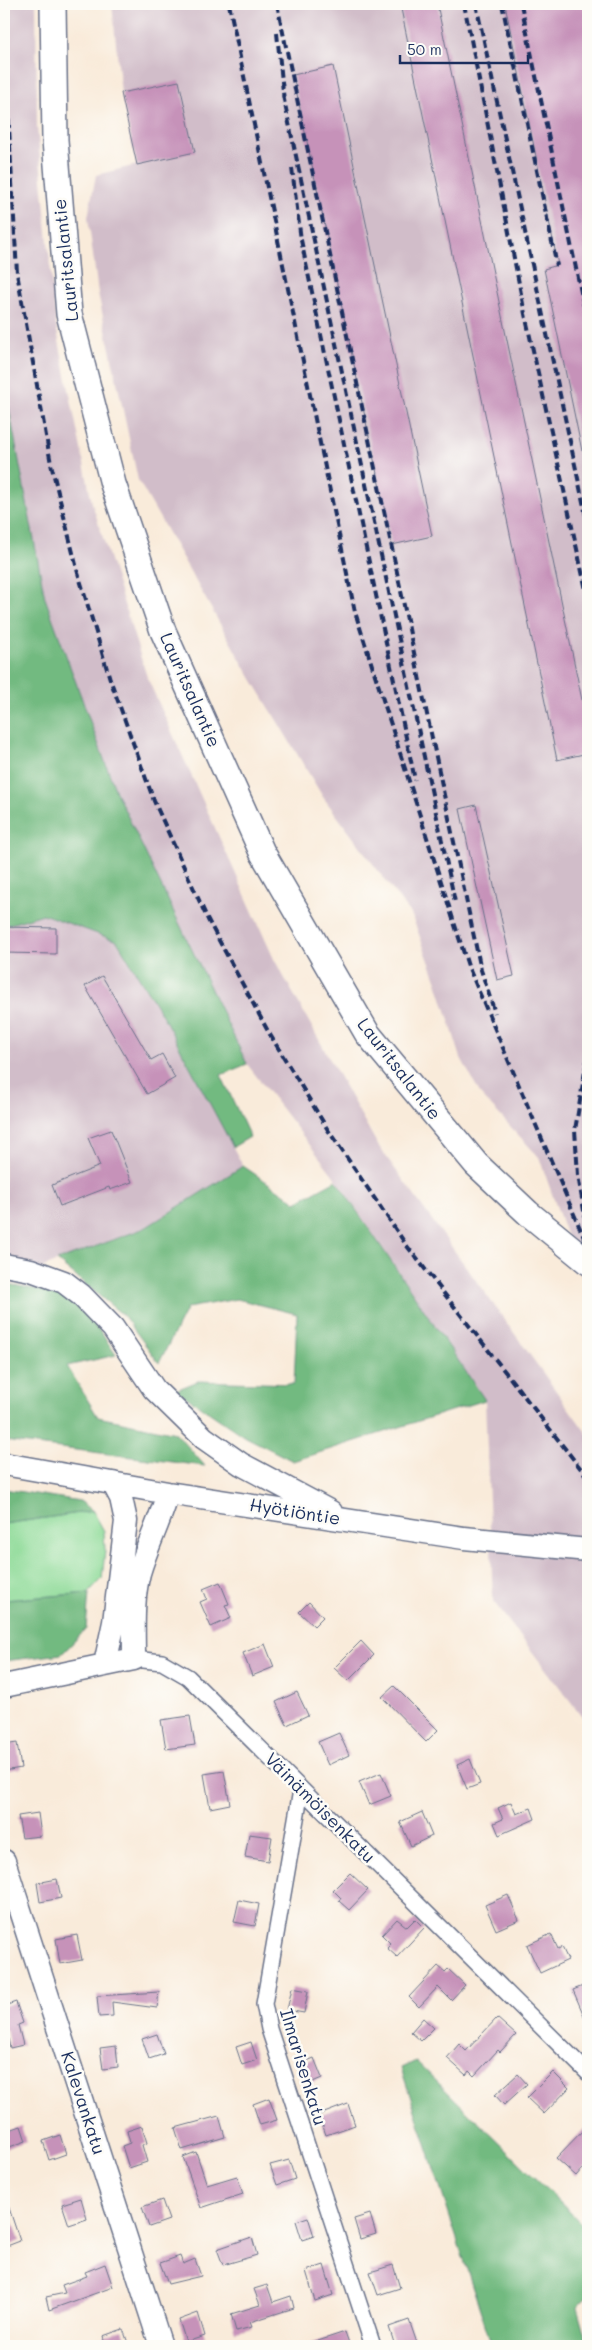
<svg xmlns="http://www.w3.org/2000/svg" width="592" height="2350" viewBox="0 0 592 2350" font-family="Mali,sans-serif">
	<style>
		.industrial { fill: #d1bdc9 }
		.green { fill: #8dda97; stroke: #54847a }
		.forest { fill: #72ba80; stroke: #46746f }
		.building { fill: #c692b9 }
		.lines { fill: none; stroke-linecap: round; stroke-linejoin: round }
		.street-casing { stroke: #697189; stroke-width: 18 }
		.secondary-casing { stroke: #697189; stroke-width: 25 }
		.primary-casing { stroke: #697189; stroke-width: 28 }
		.street { stroke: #fff; stroke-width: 15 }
		.secondary { stroke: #fff; stroke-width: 22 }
		.primary { stroke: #fff; stroke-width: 25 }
		.rail { stroke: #1b2f5e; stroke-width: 4; stroke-dasharray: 8 4; stroke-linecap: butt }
		.labels { text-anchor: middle; stroke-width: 5; stroke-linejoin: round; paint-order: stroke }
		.street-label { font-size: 18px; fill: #1b2f5e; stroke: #fdfcf7 }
	</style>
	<rect width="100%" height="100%" fill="#fdfcf7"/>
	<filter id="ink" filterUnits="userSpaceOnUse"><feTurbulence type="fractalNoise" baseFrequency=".02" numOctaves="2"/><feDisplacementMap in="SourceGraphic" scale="10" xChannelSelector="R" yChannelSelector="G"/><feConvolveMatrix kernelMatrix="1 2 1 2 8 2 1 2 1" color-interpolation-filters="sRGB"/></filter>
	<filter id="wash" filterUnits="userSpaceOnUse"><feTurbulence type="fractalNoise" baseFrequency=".0096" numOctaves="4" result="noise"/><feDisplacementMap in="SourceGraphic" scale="20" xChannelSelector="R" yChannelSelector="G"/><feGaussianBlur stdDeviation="1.12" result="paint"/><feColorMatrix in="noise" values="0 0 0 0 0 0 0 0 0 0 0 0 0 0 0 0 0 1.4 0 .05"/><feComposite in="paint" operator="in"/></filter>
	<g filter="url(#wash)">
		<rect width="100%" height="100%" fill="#f9ebda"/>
		<path class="industrial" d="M4 4H36L37 127 56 326 92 503 147 677 274 959 377 1144 588 1435V1724L493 1601 485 1400 337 1180 247 1064 116 792 45 598 4 382Z
			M112 4H588V1296L539 1157 481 1095 461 1058 437 982 412 916 323 797 240 659 138 480 98 293 88 217 96 175 137 165 121 93Z
			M43 914 117 941 165 1020 243 1166 145 1228 57 1261 4 1287V926Z"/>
		<path class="green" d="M93 1511 104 1531 105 1551 102 1579 89 1593 4 1600V1524Z"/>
		<path class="forest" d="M4 382 45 598 116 792 247 1064 221 1075 250 1137 233 1147 165 1020 117 941 43 914 4 926Z
			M243 1166 296 1202 336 1180 485 1400 293 1461 242 1435 176 1390 198 1381 294 1384 297 1314 237 1299 187 1308 159 1363 124 1316 57 1261 145 1228Z
			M7 1284 56 1293 88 1313 116 1355 67 1366 98 1417 176 1433 205 1466 4 1441V1287Z
			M4 1489 80 1501 93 1511 4 1524Z
			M89 1593 86 1629 62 1654 4 1661V1600Z
			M416 2061 588 2230V2296L577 2307 588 2346H492L401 2068Z"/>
		<g id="blocks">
			<path class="building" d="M400 4H437L588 729V753L557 760Z
				M505 4H588V450L582 451 544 269 558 265Z
				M333 66 432 536 392 545 293 75Z
				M179 81 195 152 137 165 121 93Z
				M476 805 514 976 497 980 460 809Z
				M4 927 56 928V954L4 953Z
				M102 976 151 1060 162 1054 175 1078 147 1094 85 986Z
				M111 1130 132 1182 110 1190 109 1187 60 1206 52 1185 100 1166 88 1138Z
				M220 1582 229 1604 225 1605 231 1618 211 1627 200 1602 207 1599 203 1589Z
				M309 1602 323 1617 314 1626 299 1612Z
				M361 1641 374 1655 348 1681 334 1668Z
				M265 1644 274 1667 252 1676 243 1653Z
				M394 1686 438 1730 426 1742 382 1697Z
				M297 1692 308 1715 287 1725 276 1702Z
				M190 1716 195 1745 166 1749 161 1720Z
				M339 1733 349 1755 328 1765 318 1742Z
				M17 1743 21 1768 4 1771V1745Z
				M470 1759 480 1784 467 1789 457 1765Z
				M224 1771 230 1804 210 1808 204 1774Z
				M381 1773 391 1796 369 1805 359 1782Z
				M511 1802 516 1814 531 1808 535 1819 499 1835 494 1823 503 1819 498 1808Z
				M422 1812 432 1836 411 1846 400 1822Z
				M38 1813 41 1836 22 1838 18 1816Z
				M249 1834 272 1837 268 1861 245 1857Z
				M350 1873 368 1890 349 1910 339 1901 341 1898 333 1890Z
				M57 1879 61 1898 40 1902 37 1883Z
				M508 1895 519 1920 496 1930 485 1905Z
				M239 1900 259 1904 255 1926 234 1922Z
				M397 1919 407 1927 415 1919 424 1928 397 1957 387 1948 391 1944 382 1935Z
				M551 1934 558 1949 562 1947 568 1960 540 1973 527 1945Z
				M77 1935 82 1960 60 1964 56 1939Z
				M438 1966 445 1972 448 1969 465 1985 451 2000 438 1987 419 2007 409 1997Z
				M588 1984V2025L573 1990Z
				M292 1988 308 1991 304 2013 287 2010Z
				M159 1992 157 2008 112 2002 113 2016 99 2017 97 1996Z
				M16 2002 23 2023 18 2025 23 2045 10 2048 6 2029 4 2030V2006Z
				M423 2018 434 2028 421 2041 411 2032Z
				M497 2018 516 2035 500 2052 498 2050 474 2076 469 2071 466 2075 447 2058 459 2044 466 2051Z
				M157 2034 164 2054 149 2059 142 2039Z
				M251 2042 257 2060 242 2065 236 2047Z
				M116 2046 118 2067 103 2069 100 2048Z
				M314 2058 322 2078 308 2084 300 2064Z
				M553 2072 569 2088 544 2114 527 2098Z
				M518 2074 527 2084 504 2105 495 2095Z
				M269 2098 277 2120 260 2125 253 2104Z
				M348 2104 355 2125 326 2135 319 2115Z
				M219 2116 225 2137 182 2150 175 2128Z
				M588 2125V2162L576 2176 556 2158Z
				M21 2126 26 2141 4 2149V2132Z
				M142 2126 147 2143 142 2145 147 2162 129 2168 122 2146 130 2143 127 2131Z
				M60 2135 66 2154 49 2160 43 2141Z
				M196 2152 207 2185 237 2176 243 2194 201 2208 183 2157Z
				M289 2160 295 2179 277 2185 270 2165Z
				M81 2198 87 2219 69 2225 62 2204Z
				M4 2199H6L20 2241 7 2246 4 2235Z
				M162 2200 169 2220 149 2227 142 2207Z
				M370 2214 376 2234 360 2239 354 2219Z
				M308 2217 314 2236 302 2240 296 2221Z
				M252 2237 257 2255 223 2265 217 2249Z
				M180 2256 183 2264 195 2259 201 2276 168 2284 160 2263Z
				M105 2264 113 2287 49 2310 46 2297 65 2293 62 2285 87 2276 85 2272Z
				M324 2265 333 2295 315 2301 306 2271Z
				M393 2265 400 2288 378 2295 370 2272Z
				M267 2285 273 2302 291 2296 294 2308 250 2322 252 2327 236 2331 231 2314 260 2305 254 2289Z
				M198 2313 205 2336 186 2342 179 2320Z
				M409 2320 418 2346H395L389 2327Z
				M123 2329 129 2346H106L103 2336Z
				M345 2332 350 2346H309V2344Z"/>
		</g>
	</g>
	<g filter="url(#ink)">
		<use href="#blocks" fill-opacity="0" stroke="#697189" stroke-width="1"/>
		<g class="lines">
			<defs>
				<path id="street" d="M134 1659 162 1662 188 1677 588 2073
					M301 1790 264 2004 269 2029 373 2346"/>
				<path id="secondary" d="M4 1265 31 1270 64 1282 81 1295 113 1328 154 1389 204 1438 241 1464 331 1512
					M4 1464 168 1493 464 1538 588 1550
					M105 1664 114 1622 126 1521 121 1498 113 1483
					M4 1686 134 1659C134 1631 132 1600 139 1573 147 1546 160 1521 168 1493
					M4 1861 161 2346"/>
				<path id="primary" d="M53 4 55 140 69 314 113 484 163 631 262 852 367 1033 476 1164 528 1213 588 1262"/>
			</defs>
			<use href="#street" class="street-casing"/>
			<use href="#secondary" class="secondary-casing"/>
			<use href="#primary" class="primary-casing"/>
			<use href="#street" class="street"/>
			<use href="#secondary" class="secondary"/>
			<use href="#primary" class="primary"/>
			<path class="rail" d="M229 4 355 612 468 966 588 1247
				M277 4 481 970 495 1013
				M464 4 525 314 588 599
				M476 4 588 525
				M502 4 557 266
				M521 4 588 326
				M277 33 284 101
				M4 36 17 273 51 464 78 573 110 679 154 801 208 920 269 1033 328 1130 407 1246 588 1478
				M283 95 455 902
				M292 168 301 240 415 780
				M588 1235 578 1175 575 1130 588 1054"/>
		</g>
	</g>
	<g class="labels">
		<g class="street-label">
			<text transform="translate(66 260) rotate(-96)" y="6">Lauritsalantie</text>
			<text transform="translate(190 690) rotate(66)" y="6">Lauritsalantie</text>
			<text transform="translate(399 1069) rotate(52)" y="6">Lauritsalantie</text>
			<text transform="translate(295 1512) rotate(9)" y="6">Hyötiöntie</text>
			<text transform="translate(320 1808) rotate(45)" y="6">Väinämöisenkatu</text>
			<text transform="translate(303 2067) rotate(73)" y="6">Ilmarisenkatu</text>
			<text transform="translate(83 2103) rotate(72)" y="6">Kalevankatu</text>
		</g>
	</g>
	<rect width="592" height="2350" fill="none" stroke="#fdfcf7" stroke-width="20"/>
	<path d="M400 55v8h128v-8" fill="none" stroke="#1b2f5e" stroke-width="2.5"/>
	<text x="407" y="55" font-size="15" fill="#1b2f5e" stroke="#fdfcf7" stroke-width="4" paint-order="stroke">50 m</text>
</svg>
